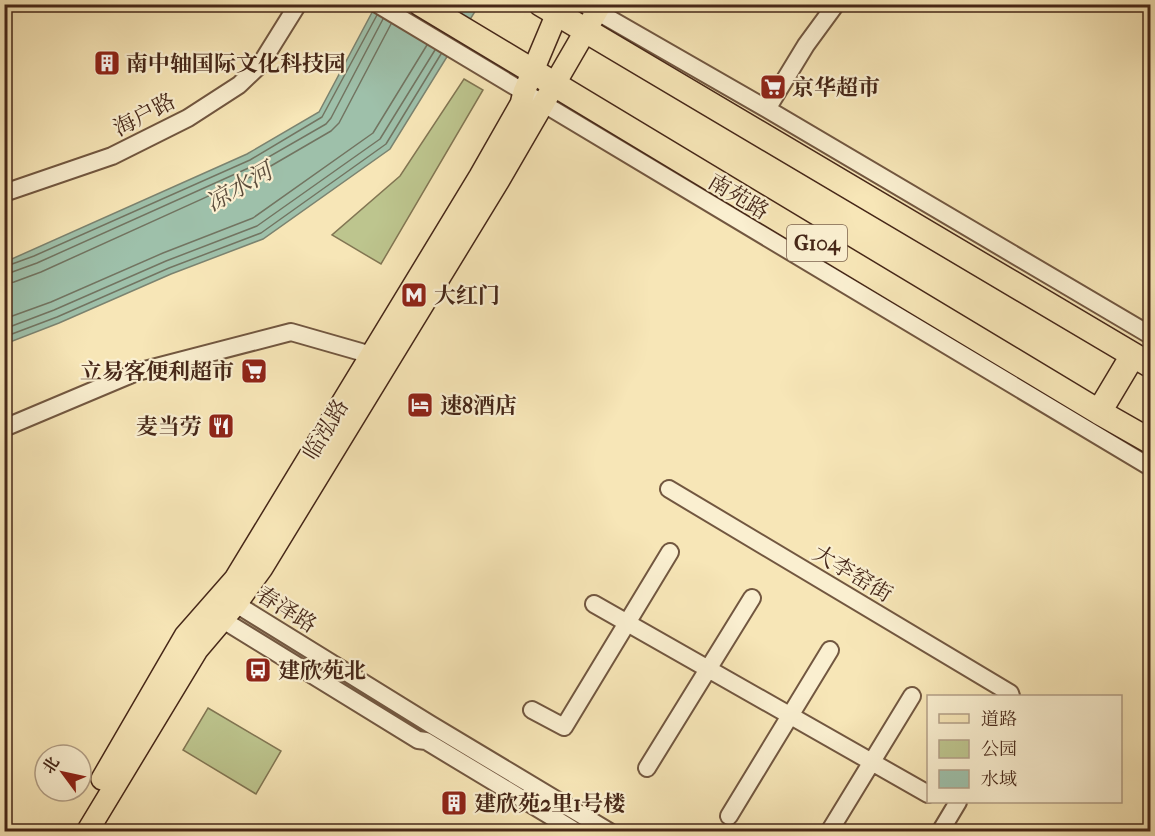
<svg xmlns="http://www.w3.org/2000/svg" width="1155" height="836" viewBox="0 0 1155 836" font-family="'IM FELL French Canon','Noto Serif SC',serif">
	<style>
		.green { fill: #bdc58e; stroke: #827653; stroke-width: 1.5 }
		.water { fill: #9ec0aa; stroke: #7b8370; stroke-width: 1.5 }
		.lines { fill: none; stroke-linecap: round; stroke-linejoin: round }
		.shore { stroke: #727461; stroke-width: 1.5 }
		.minor-casing { stroke: #725740; stroke-width: 20 }
		.major-casing { stroke: #462718; stroke-width: 24 }
		.highway-casing { stroke: #462718; stroke-width: 27 }
		.minor { stroke: #faefd0; stroke-width: 16 }
		.major { stroke: #f7e6b7; stroke-width: 21 }
		.highway { stroke: #f7e6b7; stroke-width: 24 }
		.labels { text-anchor: middle; stroke-width: 4.5; stroke-linejoin: round; paint-order: stroke }
		.shield { fill: #faefd0; stroke: #7c634f; stroke-width: 1.5 }
		.shield-label { font-size: 21px; font-weight: bold; fill: #462718 }
		.poi-label { font-size: 22px; font-weight: bold; fill: #462718; stroke: #faefd0; text-anchor: start }
		.street-label { font-size: 22px; fill: #462718; stroke: #faefd0 }
		.water-label { font-size: 24px; font-style: italic; fill: #5c4d3c; stroke: #faefd0 }
	</style>
	<rect width="100%" height="100%" fill="#f7e6b7"/>
	<filter id="stains"><feTurbulence type="fractalNoise" baseFrequency=".00333" numOctaves="4"/><feColorMatrix values="0 0 0 0 .2 0 0 0 0 .09 0 0 0 0 .02 0 0 0 .5 -.17"/></filter>
	<radialGradient id="worn" r=".72"><stop offset=".6" stop-color="#630" stop-opacity="0"/><stop offset="1" stop-color="#630" stop-opacity=".3"/></radialGradient>
	<path class="green" d="M464 79 483 90 381 264 332 235 400 176Z
		M208 708 281 751 256 794 183 750Z"/>
	<path class="water" d="M376 5H479L390 149 263 239 171 274 59 323 5 344V262L247 154 319 112Z"/>
	<g class="lines">
		<path class="shore" d="M4 267 34 256 250 160 322 117 377 15
			M4 275 37 263 253 166 326 124 331 118 383 19
			M4 284 14 282 41 272 257 174 331 131 339 123 391 24
			M4 319 51 302 163 253 253 218 373 133 427 45
			M4 329 54 310 166 261 257 226 380 139 435 50
			M4 337 57 317 169 268 261 233 386 144 441 54"/>
		<defs>
			<path id="minor" d="M377 4 1150 467
				M584 4 767 109 1150 335
				M767 109 806 45 836 4
				M4 193 112 156 188 118 239 85 260 65 298 4
				M4 428 137 372 291 332 361 352 371 357
				M669 489 1010 693 1011 696
				M594 604 928 794
				M532 710 564 727 670 552
				M647 768 752 598
				M729 816 830 650
				M577 832 426 741 418 740 223 620 216 601 236 604 430 724 610 832
				M829 832 912 696
				M940 832 958 802"/>
			<path id="major" d="M102 779 185 636 235 579 480 176 521 104 524 92 561 4
				M87 832 197 650 236 604 262 568 499 180 601 4"/>
			<path id="highway" d="M421 4 1099 412 1150 441
				M541 4 1150 365
				M1099 412 1133 355"/>
		</defs>
		<use href="#minor" class="minor-casing"/>
		<use href="#major" class="major-casing"/>
		<use href="#highway" class="highway-casing"/>
		<use href="#minor" class="minor"/>
		<use href="#major" class="major"/>
		<use href="#highway" class="highway"/>
	</g>
	<defs>
		<symbol id="building-square" viewBox="-11 -11 22 22"><rect x="-9" y="-9" width="18" height="18" rx="4" fill="#8f2418" stroke="#faefd0"/><path d="M-4-6H4V6H1V3H-1V6H-4ZM-2.5-4.3h1.7v1.8h-1.7ZM.8-4.3h1.7v1.8H.8ZM-2.5-1h1.7V.8h-1.7ZM.8-1h1.7V.8H.8Z" fill="#fff"/></symbol>
		<symbol id="supermarket-square" viewBox="-11 -11 22 22"><rect x="-9" y="-9" width="18" height="18" rx="4" fill="#8f2418" stroke="#faefd0"/><path d="M-6-5.5h2.5l.6 2H6L4.5 2H-2.5L-4.4-4H-6ZM-1.5 3.2a1.3 1.3 0 1 0 .1 0ZM3 3.2a1.3 1.3 0 1 0 .1 0Z" fill="#fff"/></symbol>
		<symbol id="metro-square" viewBox="-11 -11 22 22"><rect x="-9" y="-9" width="18" height="18" rx="4" fill="#8f2418" stroke="#faefd0"/><path d="M-5.5 5V-5H-3L0 0L3-5H5.5V5H3V-.5L0 4L-3-.5V5Z" fill="#fff"/></symbol>
		<symbol id="hotel-square" viewBox="-11 -11 22 22"><rect x="-9" y="-9" width="18" height="18" rx="4" fill="#8f2418" stroke="#faefd0"/><path d="M-6-4.5h1.5V1H6V5H4.5V3h-9V5H-6ZM-4 0a1.8 1.8 0 1 1 3.6 0ZM.5 0V-2.5h3Q6-2.5 6 0Z" fill="#fff"/></symbol>
		<symbol id="restaurant-square" viewBox="-11 -11 22 22"><rect x="-9" y="-9" width="18" height="18" rx="4" fill="#8f2418" stroke="#faefd0"/><path d="M-5-6h1v4h1v-4h1v4h1v-4h1v5L-1.5 .5V6h-2V.5L-5-1ZM5-6V6H3V1.5H1.5Q1.5-4 5-6Z" fill="#fff"/></symbol>
		<symbol id="bus-square" viewBox="-11 -11 22 22"><rect x="-9" y="-9" width="18" height="18" rx="4" fill="#8f2418" stroke="#faefd0"/><path d="M-5-6H5V4H4V6H2V4H-2V6H-4V4H-5ZM-3.5-4V0h7V-4ZM-3.5 1.2v1.5H-2V1.2ZM2 1.2v1.5H3.5V1.2Z" fill="#fff"/></symbol>
	</defs>
	<g fill-rule="evenodd">
		<use href="#building-square" x="92" y="48" width="30" height="30"/>
		<use href="#supermarket-square" x="758" y="72" width="30" height="30"/>
		<use href="#metro-square" x="399" y="280" width="30" height="30"/>
		<use href="#supermarket-square" x="239" y="356" width="30" height="30"/>
		<use href="#hotel-square" x="405" y="390" width="30" height="30"/>
		<use href="#restaurant-square" x="206" y="411" width="30" height="30"/>
		<use href="#bus-square" x="243" y="655" width="30" height="30"/>
		<use href="#building-square" x="439" y="788" width="30" height="30"/>
	</g>
	<g class="labels">
		<rect class="shield" x="787" y="225" width="60" height="36" rx="4.5"/>
		<g class="shield-label">
			<text x="817" y="250">G104</text>
		</g>
		<g class="poi-label">
			<text x="126" y="71">南中轴国际文化科技园</text>
			<text x="792" y="95">京华超市</text>
			<text x="434" y="303">大红门</text>
			<text x="234" y="379" text-anchor="end">立易客便利超市</text>
			<text x="440" y="413">速8酒店</text>
			<text x="202" y="434" text-anchor="end">麦当劳</text>
			<text x="278" y="678">建欣苑北</text>
			<text x="474" y="811">建欣苑2里1号楼</text>
		</g>
		<g class="street-label">
			<text transform="translate(144 114) rotate(-28)" y="8">海户路</text>
			<text transform="translate(739 196) rotate(31)" y="8">南苑路</text>
			<text transform="translate(325 429) rotate(-59)" y="8">临泓路</text>
			<text transform="translate(853 573) rotate(31)" y="8">大李窑街</text>
			<text transform="translate(287 609) rotate(32)" y="8">春泽路</text>
		</g>
		<g class="water-label">
			<text transform="translate(239 187) rotate(-30)" y="8">凉水河</text>
		</g>
	</g>
	<rect width="1155" height="836" fill="none" stroke="#f7e6b7" stroke-width="24"/>
	<rect x="6" y="6" width="1143" height="824" fill="none" stroke="#462718" stroke-width="3"/>
	<rect x="12" y="12" width="1131" height="812" fill="none" stroke="#462718" stroke-width="1.5"/>
	<rect x="927" y="695" width="195" height="108" fill="#faefd0" stroke="#b29f86" stroke-width="1.5"/>
	<rect x="939" y="714" width="30" height="9" fill="#f7e6b7" stroke="#b29f86" stroke-width="1.5"/>
	<text x="981" y="725" font-size="18" fill="#462718">道路</text>
	<rect x="939" y="740" width="30" height="18" fill="#bdc58e" stroke="#b29f86" stroke-width="1.5"/>
	<text x="981" y="755" font-size="18" fill="#462718">公园</text>
	<rect x="939" y="770" width="30" height="18" fill="#9ec0aa" stroke="#b29f86" stroke-width="1.5"/>
	<text x="981" y="785" font-size="18" fill="#462718">水域</text>
	<g transform="translate(63 773) rotate(303)"><circle r="28" fill="#faefd0" stroke="#b29f86" stroke-width="1.5"/>
	<path d="M0-4.5L10 22L0 15L-10 22Z" fill="#8f2418"/>
	<text y="-9" font-size="16" font-weight="bold" text-anchor="middle" fill="#462718">北</text>
	</g>
	<rect width="100%" height="100%" filter="url(#stains)"/>
	<rect width="100%" height="100%" fill="url(#worn)"/>
</svg>
